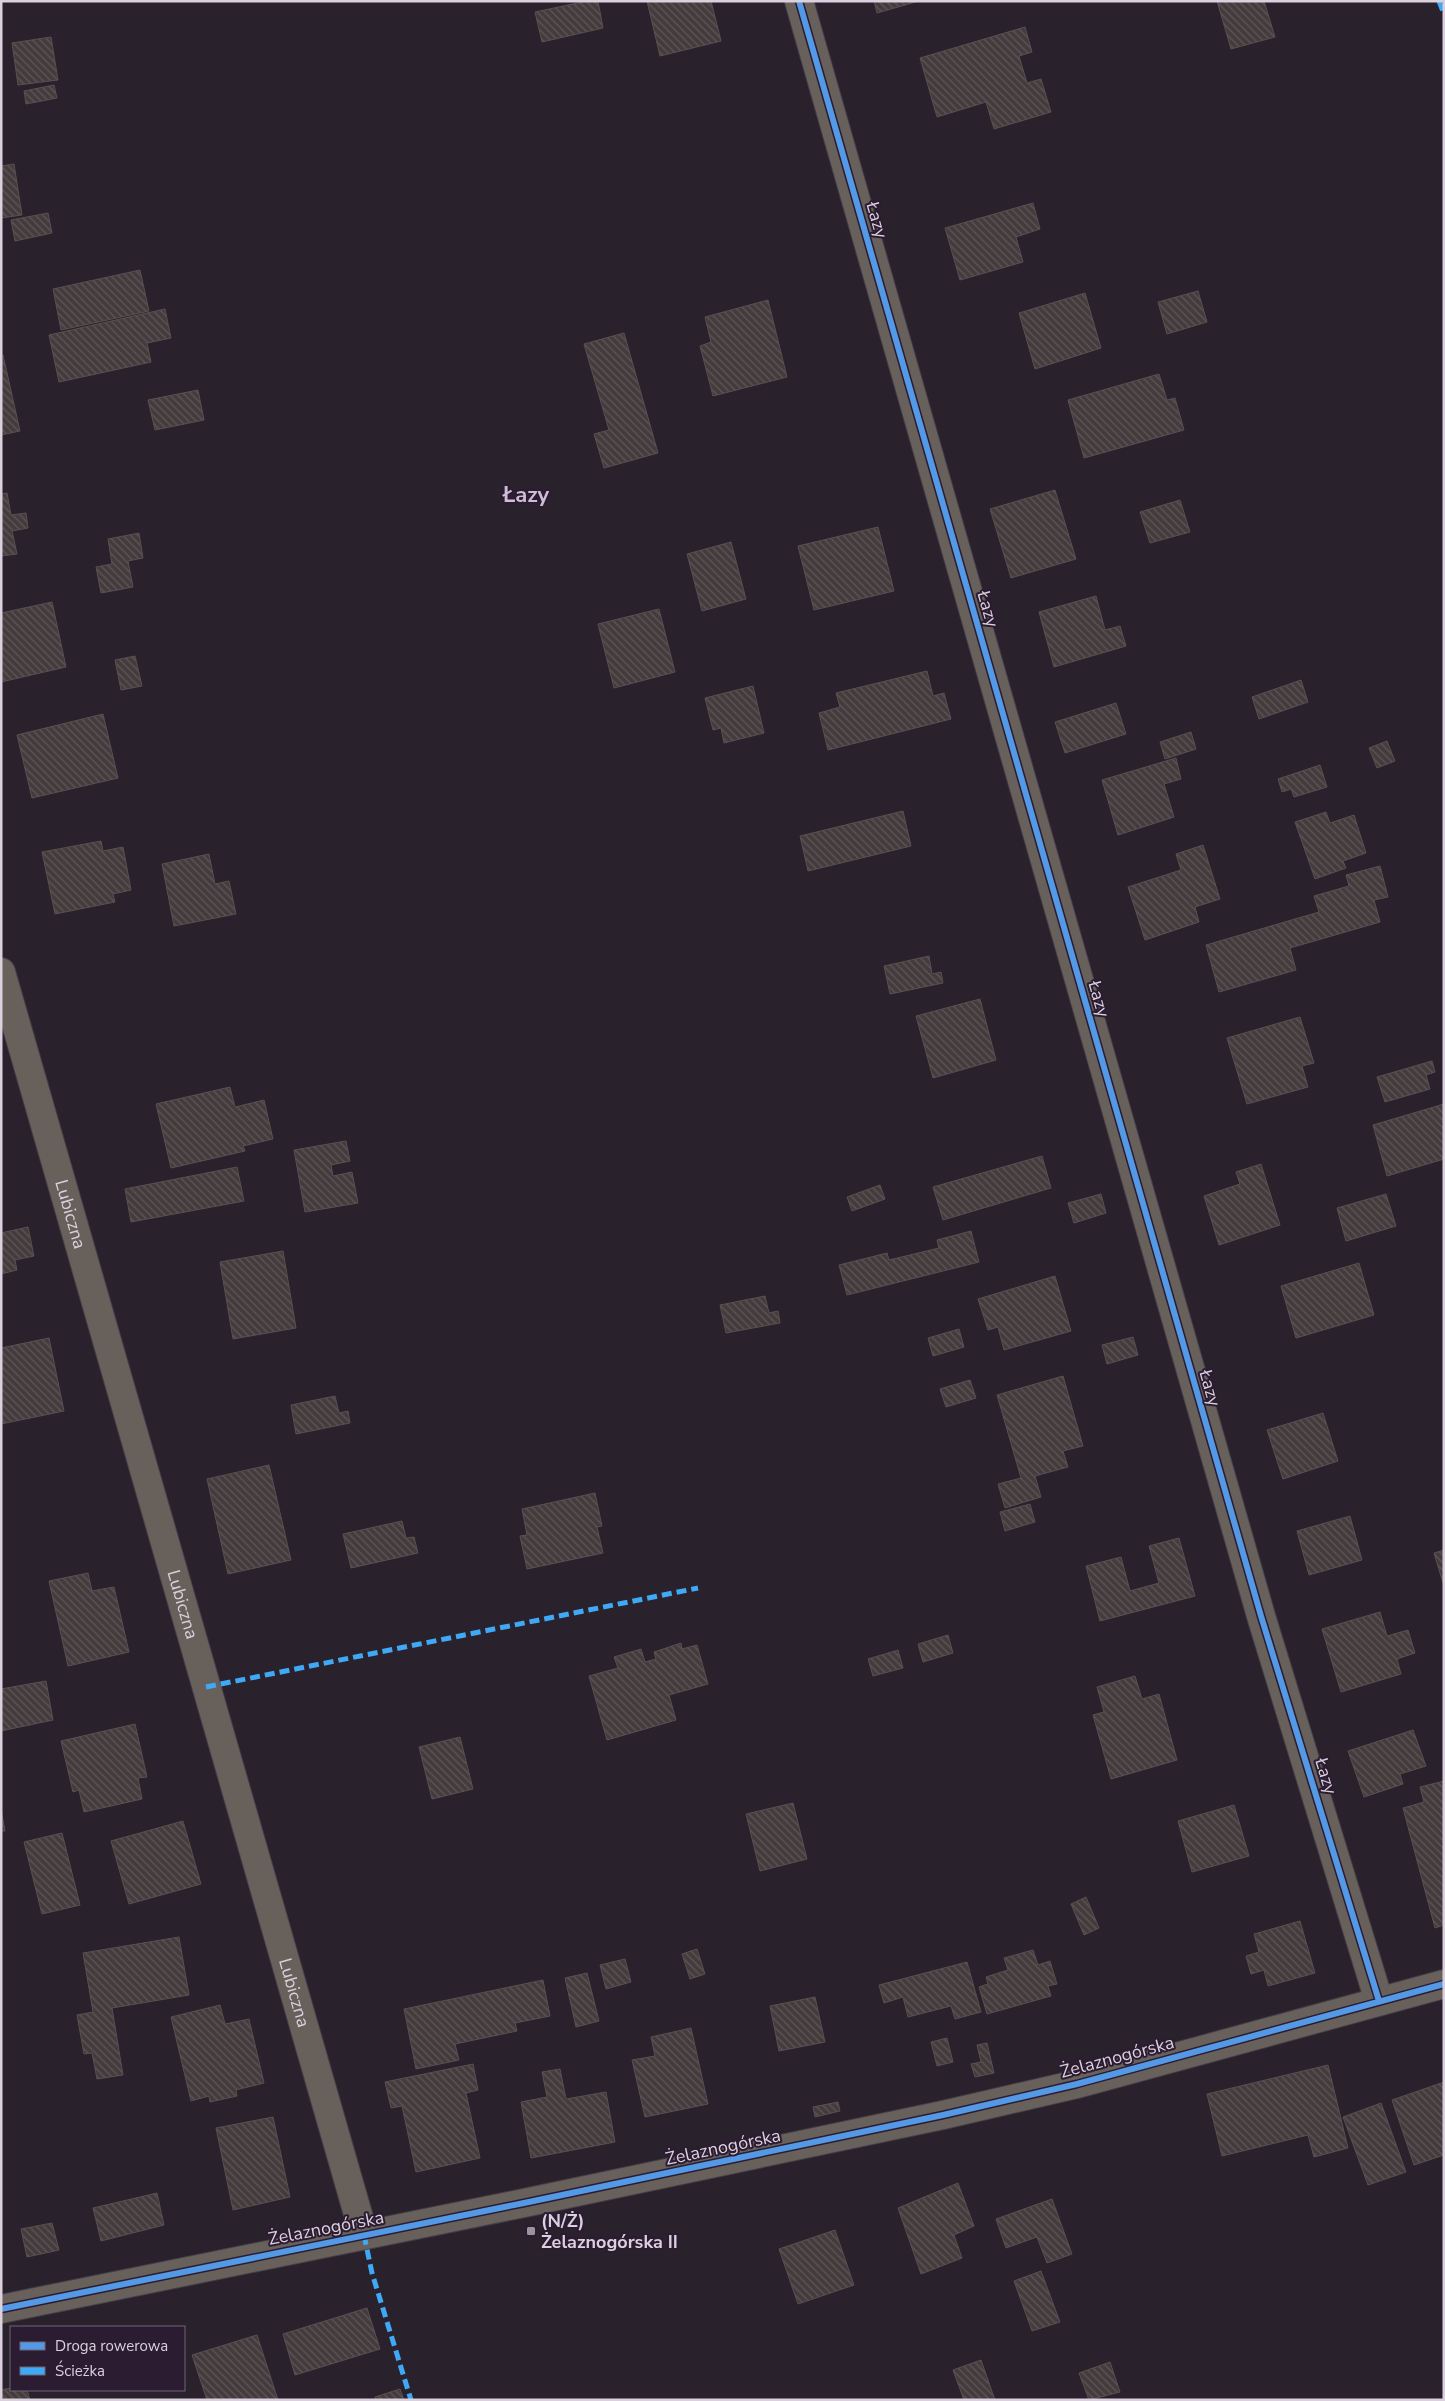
<svg xmlns="http://www.w3.org/2000/svg" width="1445" height="2401" viewBox="0 0 1445 2401" font-family="'Nunito Sans',sans-serif">
	<style>
		.building { fill: url(#building-back-hatch); stroke: #595051 }
		.lines { fill: none; stroke-linecap: round; stroke-linejoin: round }
		.minor-casing { stroke: #443e48; stroke-width: 30 }
		.minor { stroke: #68605b; stroke-width: 28 }
		.quiet { stroke: #3fa9f5; stroke-width: 5; stroke-dasharray: 10 5; stroke-linecap: butt }
		.cycleway-casing { stroke: #2b1c31; stroke-width: 9 }
		.cycleway { stroke: #5399e6; stroke-width: 6 }
		.poi-dot { fill: #9c93a0; stroke: #2b1c31; stroke-width: 2 }
		.labels { text-anchor: middle; stroke-width: 4; stroke-linejoin: round; paint-order: stroke }
		.street-label { font-size: 18px; fill: #dad0de; stroke: #2b1c31 }
		.poi-label { font-size: 18px; font-weight: bold; fill: #dad0de; stroke: #2b1c31; text-anchor: start }
		.district-label { font-size: 22px; font-weight: bold; fill: #cfbcd7; stroke: #2b1c31 }
	</style>
	<defs>
		<pattern id="building-back-hatch" width="6" height="6" patternUnits="userSpaceOnUse" patternTransform="scale(1.25)"><rect width="6" height="6" fill="#433b3c"/><path d="M-1 5l2 2M0 0l6 6M5-1l2 2" fill="none" stroke="#5e5658"/></pattern>
	</defs>
	<rect width="100%" height="100%" fill="#29212c"/>
	<path class="building" d="M587 1H598L603 28 542 42 535 12Z
		M647 1H711L721 41 660 56Z
		M874 1H919L877 13Z
		M1217 1H1264L1275 37 1231 49Z
		M1025 27 1032 52 1019 56 1027 83 1041 79 1051 112 994 129 986 102 937 117 920 58Z
		M51 37 58 80 18 85 12 43Z
		M54 85 57 98 26 104 24 91Z
		M14 164 22 215 1 218V166Z
		M1033 203 1040 229 1016 237 1023 262 960 280 945 228Z
		M48 213 52 233 15 241 11 220Z
		M140 270 149 311 61 330 53 289Z
		M1198 291 1207 322 1167 334 1158 302Z
		M1085 293 1101 348 1035 369 1019 313Z
		M768 300 787 377 713 396 700 346 711 342 705 317Z
		M165 309 171 338 147 343 151 362 59 382 49 335Z
		M624 333 658 453 604 468 594 434 609 430 584 344Z
		M3 355 20 431 1 435V356Z
		M1159 374 1167 400 1175 398 1184 430 1084 458 1068 400Z
		M198 390 204 420 155 430 148 400Z
		M1055 490 1076 559 1011 578 990 509Z
		M7 493 11 515 26 513 28 528 12 531 17 554 1 556V494Z
		M1180 500 1190 532 1150 543 1140 512Z
		M878 527 894 591 814 610 798 546Z
		M139 533 143 558 128 561 133 587 101 593 96 567 112 564 108 539Z
		M731 542 746 599 702 611 687 554Z
		M1096 596 1105 630 1120 626 1126 646 1054 667 1039 612Z
		M52 602 66 667 1 682V613Z
		M659 609 675 672 614 688 598 624Z
		M135 656 142 686 121 690 115 660Z
		M927 671 933 696 944 693 951 719 828 750 819 713 840 707 836 693Z
		M1301 680 1308 702 1259 719 1252 697Z
		M753 686 764 733 724 743 721 728 713 730 705 698Z
		M1116 703 1126 734 1065 753 1055 722Z
		M103 714 118 778 32 798 17 735Z
		M1191 732 1196 749 1165 759 1160 742Z
		M1387 741 1395 761 1377 768 1369 748Z
		M1176 758 1181 779 1164 784 1174 817 1118 835 1102 780Z
		M1320 765 1327 787 1294 797 1291 789 1282 792 1278 779Z
		M903 811 911 846 808 871 800 836Z
		M1326 812 1330 823 1354 815 1366 853 1343 861 1346 868 1315 879 1295 822Z
		M101 841 103 851 123 847 131 890 113 894 115 902 55 914 42 852Z
		M1203 845 1220 899 1195 907 1199 922 1145 940 1128 887 1181 870 1176 854Z
		M209 854 215 884 229 881 236 914 174 926 162 864Z
		M1380 866 1388 897 1374 900 1380 922 1290 948 1296 970 1219 992 1206 945 1319 912 1314 896 1349 886 1346 875Z
		M929 956 932 974 941 972 943 983 890 994 884 966Z
		M980 999 996 1060 933 1078 916 1016Z
		M1300 1017 1314 1063 1302 1066 1308 1087 1247 1104 1227 1038Z
		M1432 1061 1435 1072 1426 1075 1430 1089 1385 1102 1377 1077Z
		M230 1087 235 1107 264 1100 273 1139 243 1146 245 1151 171 1168 156 1104Z
		M1444 1104V1159L1387 1176 1373 1125Z
		M346 1141 350 1161 331 1165 333 1176 352 1172 358 1203 305 1212 294 1150Z
		M1042 1156 1051 1188 943 1220 933 1187Z
		M1261 1164 1280 1225 1219 1245 1204 1196 1240 1184 1236 1172Z
		M237 1167 244 1201 131 1222 125 1189Z
		M880 1185 885 1199 852 1211 847 1197Z
		M1101 1194 1106 1213 1074 1223 1068 1203Z
		M1386 1194 1396 1226 1346 1241 1337 1208Z
		M28 1227 34 1256 15 1260 17 1270 1 1274V1233Z
		M971 1231 979 1262 847 1295 839 1265 887 1253 889 1260 939 1248 937 1240Z
		M283 1251 296 1328 233 1339 220 1262Z
		M1359 1263 1374 1315 1296 1338 1281 1286Z
		M1055 1276 1071 1331 1004 1350 998 1327 988 1330 978 1299Z
		M765 1296 769 1313 778 1311 780 1323 726 1333 720 1305Z
		M959 1329 964 1347 933 1356 928 1338Z
		M1133 1337 1138 1355 1107 1364 1102 1345Z
		M49 1338 64 1411 1 1424V1348Z
		M1063 1376 1083 1446 1063 1451 1068 1467 1035 1476 1041 1497 1005 1508 998 1484 1021 1478 997 1395Z
		M970 1380 976 1398 946 1407 940 1389Z
		M335 1396 339 1413 348 1411 350 1423 296 1434 291 1405Z
		M1323 1413 1338 1461 1283 1479 1267 1430Z
		M269 1465 291 1560 228 1574 207 1479Z
		M595 1493 602 1526 597 1527 603 1553 527 1569 520 1536 527 1535 522 1509Z
		M1030 1504 1035 1522 1005 1531 1000 1512Z
		M1350 1516 1362 1560 1309 1575 1297 1531Z
		M402 1521 406 1538 414 1537 418 1553 351 1568 343 1534Z
		M1179 1538 1195 1596 1100 1621 1086 1566 1121 1557 1130 1591 1159 1583 1149 1546Z
		M1444 1550V1582L1443 1583 1434 1553Z
		M88 1573 92 1591 114 1587 129 1652 68 1666 49 1581Z
		M1380 1612 1387 1636 1408 1630 1415 1653 1397 1659 1401 1674 1341 1692 1322 1629Z
		M948 1635 953 1653 923 1662 918 1644Z
		M681 1643 682 1649 697 1645 708 1684 669 1695 676 1720 607 1740 589 1676 618 1668 614 1657 641 1649 645 1662 656 1659 654 1652Z
		M898 1650 903 1668 873 1676 868 1659Z
		M1135 1676 1142 1699 1159 1694 1177 1760 1111 1779 1093 1715 1104 1712 1097 1687Z
		M46 1681 53 1720 1 1731V1689Z
		M135 1724 147 1777 138 1778 142 1799 84 1812 79 1790 73 1792 61 1741Z
		M1413 1730 1426 1766 1400 1774 1403 1784 1364 1797 1348 1751Z
		M460 1737 473 1789 432 1799 419 1747Z
		M1444 1781V1925L1435 1928 1403 1808 1424 1802 1420 1787Z
		M793 1803 807 1859 760 1871 746 1814Z
		M1234 1805 1249 1856 1192 1872 1178 1821Z
		M1 1809 5 1831H1Z
		M183 1821 201 1884 129 1904 111 1841Z
		M62 1833 80 1905 42 1914 24 1842Z
		M1086 1897 1099 1928 1084 1935 1071 1904Z
		M1300 1921 1315 1973 1268 1986 1264 1970 1251 1974 1246 1956 1259 1952 1254 1934Z
		M179 1937 189 1995 112 2008 123 2075 97 2079 92 2053 84 2054 77 2015 93 2012 83 1953Z
		M697 1949 705 1974 690 1979 682 1954Z
		M1033 1950 1038 1965 1050 1961 1057 1984 1048 1986 1051 1996 987 2014 979 1987 988 1984 986 1977 1008 1970 1004 1958Z
		M625 1959 631 1982 606 1989 600 1965Z
		M967 1962 981 2012 955 2019 951 2006 908 2017 903 1997 884 2003 879 1985Z
		M587 1973 599 2021 576 2027 565 1978Z
		M543 1980 550 2016 515 2023 517 2031 455 2044 459 2060 416 2069 404 2009Z
		M815 1997 825 2042 779 2051 770 2006Z
		M220 2005 225 2024 249 2019 264 2083 236 2090 237 2096 210 2102 209 2096 191 2101 171 2017Z
		M691 2028 708 2104 645 2117 632 2060 655 2056 651 2037Z
		M947 2038 953 2062 937 2066 931 2042Z
		M987 2043 994 2073 975 2077 971 2064 981 2062 977 2045Z
		M473 2064 478 2090 466 2093 480 2158 416 2172 402 2106 391 2108 385 2082Z
		M1328 2065 1348 2148 1314 2157 1308 2135 1222 2156 1207 2094Z
		M560 2069 566 2099 606 2092 615 2142 531 2158 521 2102 547 2097 542 2072Z
		M1444 2082V2155L1414 2165 1392 2100Z
		M838 2102 840 2111 815 2117 813 2107Z
		M1381 2103 1406 2172 1368 2185 1343 2117Z
		M273 2117 290 2197 233 2210 216 2128Z
		M958 2183 974 2226 954 2235 962 2258 921 2274 898 2208Z
		M157 2193 164 2225 101 2241 93 2208Z
		M1052 2199 1072 2254 1047 2263 1037 2237 1006 2248 996 2219Z
		M52 2223 59 2250 27 2257 21 2229Z
		M835 2230 854 2285 798 2304 779 2249Z
		M1041 2271 1060 2322 1032 2331 1014 2281Z
		M367 2308 380 2349 295 2375 283 2334Z
		M257 2335 278 2400H207L192 2355Z
		M981 2360 995 2400H964L953 2370Z
		M1110 2362 1120 2392 1089 2400 1079 2373Z
		M11 2388V2390H27L30 2400H1V2390Z
		M400 2389 404 2400H376L375 2397Z"/>
	<g class="lines">
		<defs>
			<g id="minor">
				<path d="M799 1 1261 1616 1379 2001"/>
				<path id="s1" d="M1 972 364 2235"/>
				<path d="M1 2309 524 2203 943 2115 1077 2084 1444 1984"/>
			</g>
		</defs>
		<use href="#minor" class="minor-casing"/>
		<use href="#minor" class="minor"/>
		<path class="quiet" d="M1439 1 1444 14
			M206 1687 698 1588
			M364 2235 372 2273 411 2400"/>
		<defs>
			<path id="cycleway" d="M799 1 1261 1616 1379 2001
				M1 2309 524 2203 943 2115 1077 2084 1444 1984"/>
		</defs>
		<use href="#cycleway" class="cycleway-casing"/>
		<use href="#cycleway" class="cycleway"/>
	</g>
	<rect class="poi-dot" x="526" y="2226" width="10" height="10" rx="2.5"/>
	<g class="labels">
		<g class="street-label">
			<text transform="translate(877 220) rotate(74)" y="6">Łazy</text>
			<text transform="translate(988 609) rotate(74)" y="6">Łazy</text>
			<text transform="translate(1099 999) rotate(74)" y="6">Łazy</text>
			<text dy="6" stroke="none"><textPath href="#s1" startOffset="252">Lubiczna</textPath></text>
			<text transform="translate(1210 1388) rotate(74)" y="6">Łazy</text>
			<text dy="6" stroke="none"><textPath href="#s1" startOffset="658">Lubiczna</textPath></text>
			<text transform="translate(1326 1776) rotate(73)" y="6">Łazy</text>
			<text dy="6" stroke="none"><textPath href="#s1" startOffset="1062">Lubiczna</textPath></text>
			<text transform="translate(1117 2057) rotate(-15)" y="6">Żelaznogórska</text>
			<text transform="translate(723 2147) rotate(-12)" y="6">Żelaznogórska</text>
			<text transform="translate(326 2228) rotate(-11)" y="6">Żelaznogórska</text>
		</g>
		<g class="poi-label">
			<text x="541" y="2227">(N/Ż)<tspan x="541" dy="21">Żelaznogórska II</tspan></text>
		</g>
		<g class="district-label">
			<text x="526" y="502">Łazy</text>
		</g>
	</g>
	<rect width="1445" height="2401" fill="none" stroke="#dad0de" stroke-width="5"/>
	<rect x="10" y="2326" width="175" height="65" fill="#2b1c31" stroke="#716476"/>
	<rect x="20" y="2342" width="25" height="8" fill="#5399e6" stroke="#716476"/>
	<text x="55" y="2351" font-size="15" fill="#dad0de">Droga rowerowa</text>
	<rect x="20" y="2367" width="25" height="8" fill="#3fa9f5" stroke="#716476"/>
	<text x="55" y="2376" font-size="15" fill="#dad0de">Ścieżka</text>
</svg>
